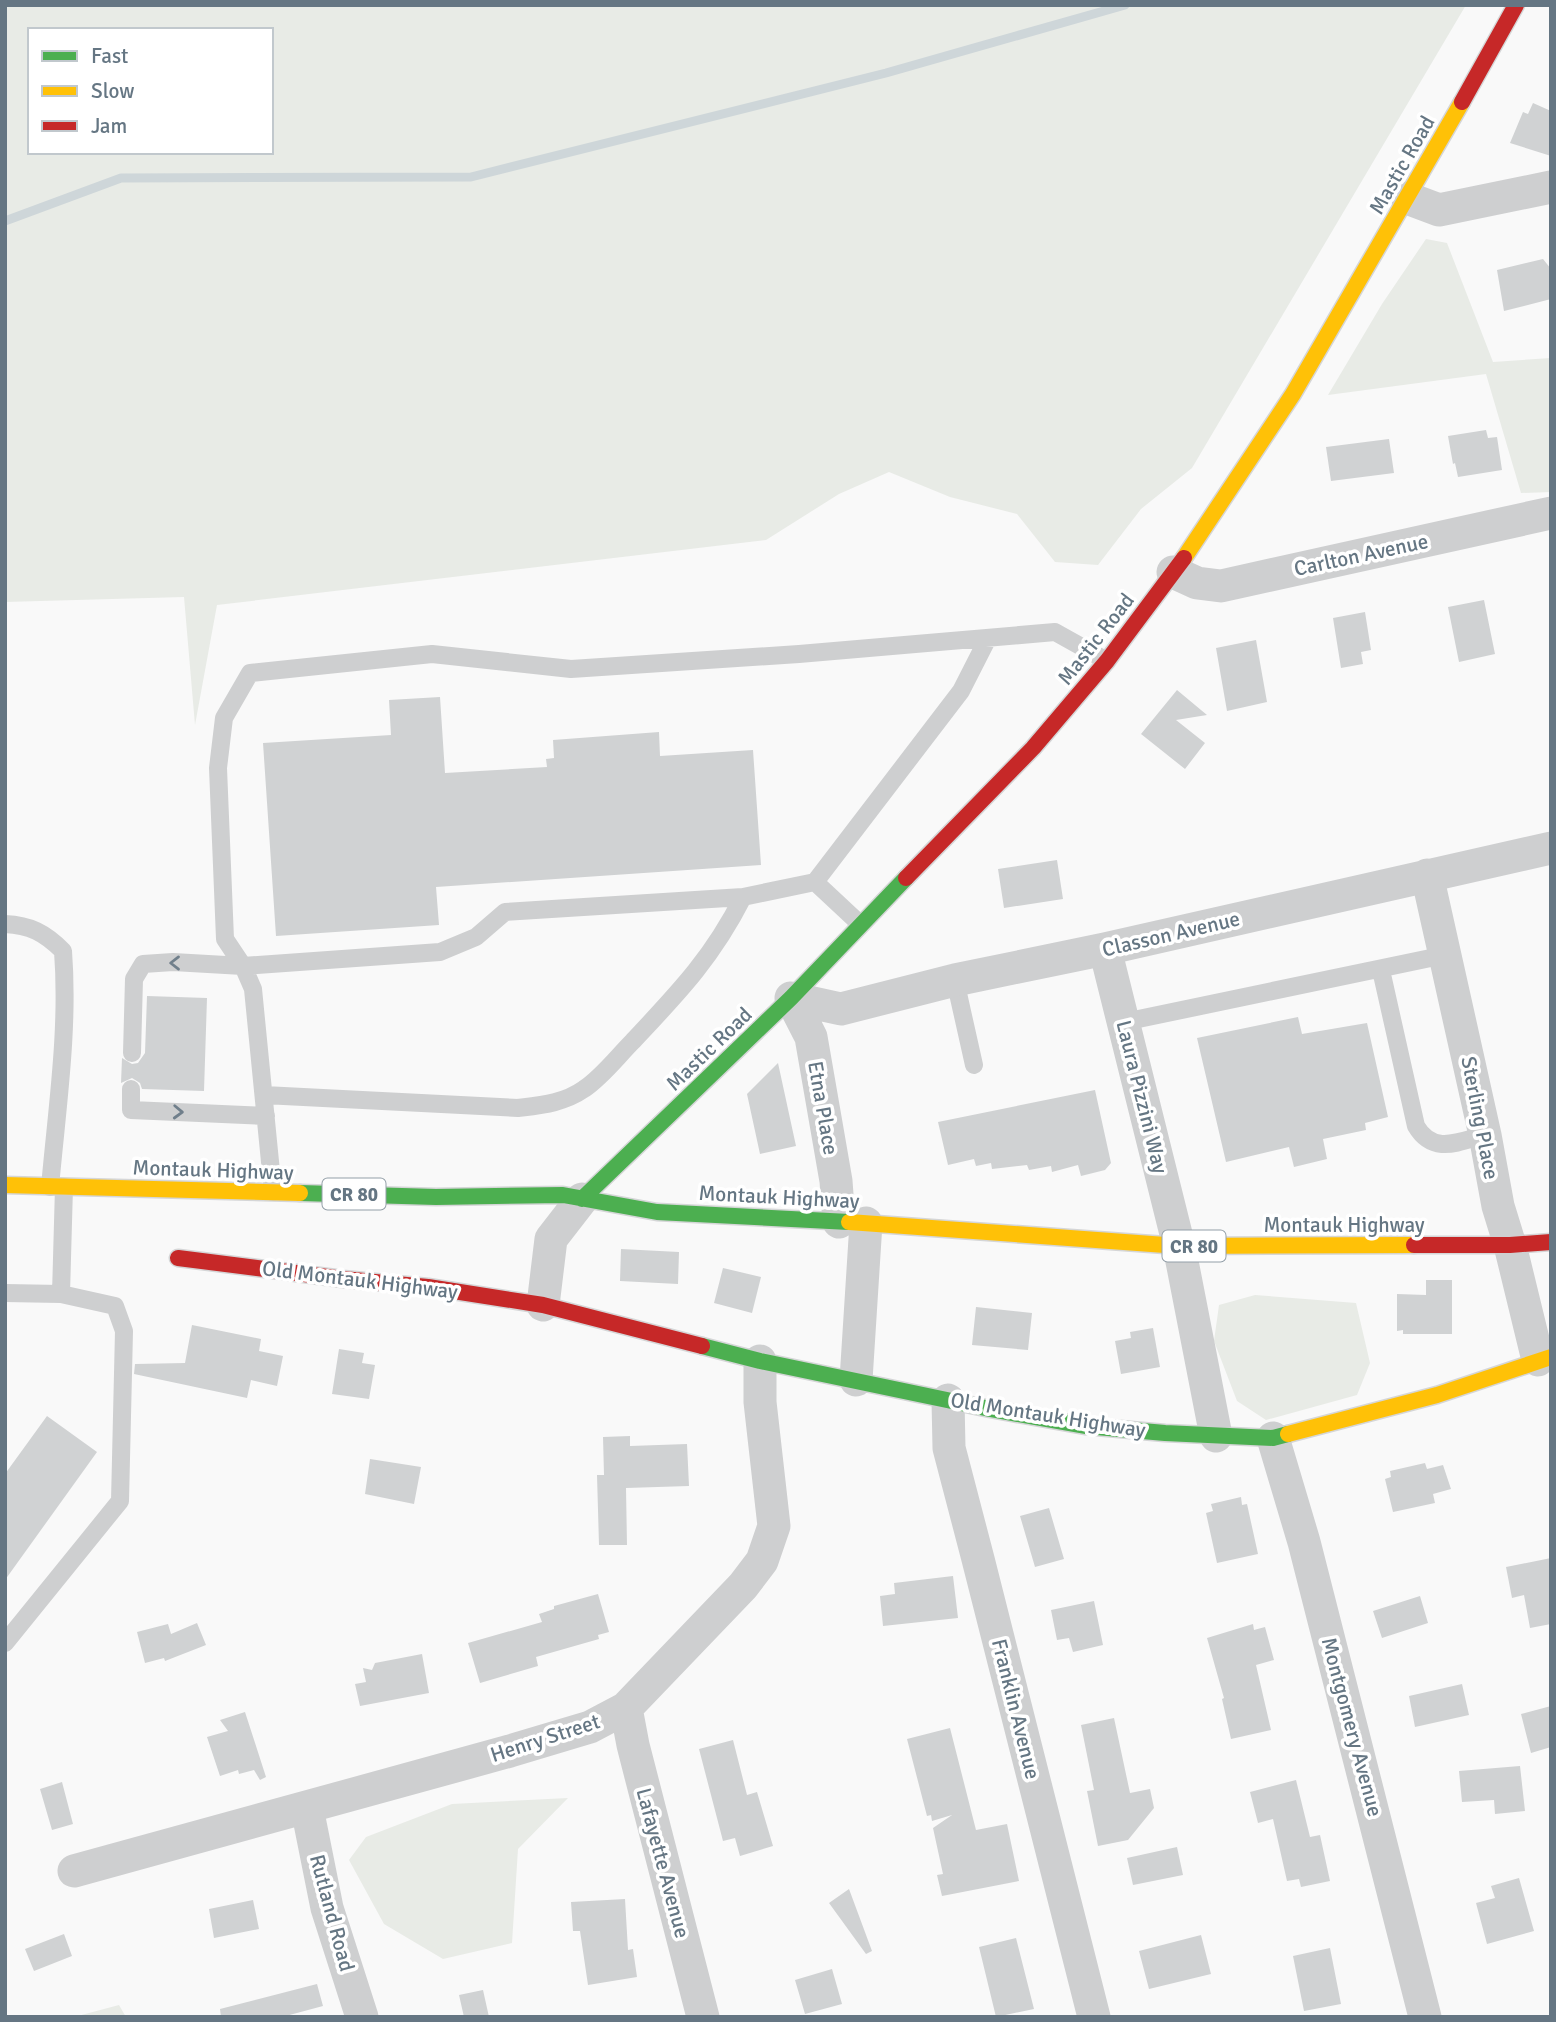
<svg xmlns="http://www.w3.org/2000/svg" width="1556" height="2022" viewBox="0 0 1556 2022" font-family="Signika,sans-serif">
	<style>
		.green { fill: #e8ebe6; fill-rule: evenodd }
		.lines { fill: none; stroke-linecap: round; stroke-linejoin: round }
		.stream { stroke: #ced6d9; stroke-width: 9 }
		.building { fill: #d0d2d3 }
		.fast-casing { stroke: #d5d6d7; stroke-width: 19 }
		.slow-casing { stroke: #d5d6d7; stroke-width: 19 }
		.jam-casing { stroke: #d5d6d7; stroke-width: 19 }
		.lane { stroke: #cecfd0; stroke-width: 18 }
		.street { stroke: #cecfd0; stroke-width: 33 }
		.fast { stroke: #4caf50; stroke-width: 16 }
		.slow { stroke: #ffc107; stroke-width: 16 }
		.jam { stroke: #c62828; stroke-width: 16 }
		.oneway { stroke: #707f8b }
		.labels { text-anchor: middle; stroke-width: 7; stroke-linejoin: round; paint-order: stroke }
		.shield { fill: #fff; stroke: #939fa8; stroke-width: 2 }
		.shield-label { font-size: 19px; font-weight: bold; fill: #657683 }
		.street-label { font-size: 21px; fill: #657683; stroke: #fff }
	</style>
	<rect width="100%" height="100%" fill="#f9f9f9"/>
	<path class="green" d="M5 5H1466L1192 468 1141 509 1098 565 1055 562 1017 514 950 497 889 472 839 494 766 540 217 605 195 725 184 597 5 602ZM30 30H271V152H30Z
		M1426 239 1447 243 1493 362 1551 358V492L1521 493 1486 374 1328 395 1382 304Z
		M1255 1295 1356 1303 1370 1363 1357 1395 1266 1420 1237 1401 1214 1341 1219 1305Z
		M568 1798 518 1849 512 1943 443 1959 384 1924 349 1860 366 1837 452 1804Z
		M119 2005 126 2017H74Z"/>
	<g class="lines">
		<path class="stream" d="M5 221 121 178 471 177 886 73 1125 5"/>
	</g>
	<path class="building" d="M1533 103 1551 111V156L1510 143 1523 112 1528 114Z
		M1543 259 1551 269V299L1504 311 1497 270Z
		M1486 430 1488 438 1497 437 1502 470 1458 477 1455 463 1453 464 1448 436Z
		M1389 439 1394 473 1331 481 1326 447Z
		M1484 600 1495 654 1459 662 1448 607Z
		M1365 612 1371 650 1361 652 1363 664 1341 668 1333 618Z
		M1256 640 1267 702 1227 711 1216 648Z
		M1177 690 1207 715 1176 720 1205 743 1185 769 1141 734Z
		M440 697 445 773 547 767 546 759 554 758 553 740 659 732 660 756 753 750 761 865 436 887 439 925 276 936 263 743 391 735 389 700Z
		M1057 860 1063 899 1004 908 998 869Z
		M147 996 207 998 204 1091 142 1089 140 1083 132 1078 121 1083 122 1058 132 1064 138 1063 145 1053Z
		M1298 1017 1302 1034 1367 1023 1388 1117 1365 1123 1366 1130 1323 1139 1327 1159 1294 1167 1289 1147 1226 1162 1197 1038Z
		M778 1063 796 1146 760 1154 747 1094Z
		M1095 1090 1111 1163 1105 1170 1081 1176 1078 1165 1052 1172 1051 1166 1029 1170 1027 1165 992 1169 991 1163 976 1166 974 1159 948 1165 938 1122Z
		M621 1249 679 1252 678 1284 620 1281Z
		M723 1268 761 1277 752 1313 714 1303Z
		M1426 1280H1452V1334H1403V1330L1397 1331V1294L1426 1295Z
		M976 1307 1032 1313 1028 1350 972 1345Z
		M192 1325 261 1339 259 1351 283 1356 277 1386 251 1380 247 1398 134 1374 135 1364 185 1363Z
		M1153 1328 1160 1367 1121 1374 1115 1341 1131 1338 1130 1332Z
		M339 1349 364 1353 362 1363 375 1365 369 1399 332 1394Z
		M47 1416 97 1452 5 1580V1474Z
		M630 1436V1446L687 1444 689 1486 626 1488 627 1545H599L597 1475H604L603 1437Z
		M370 1459 421 1467 414 1504 365 1494Z
		M1425 1463 1427 1469 1443 1465 1451 1489 1433 1494 1435 1503 1393 1512 1385 1479 1391 1477 1390 1471Z
		M1241 1497 1242 1505 1247 1504 1258 1554 1217 1563 1206 1513 1213 1511 1211 1504Z
		M1049 1508 1064 1559 1035 1567 1020 1516Z
		M1551 1558V1624L1530 1628 1524 1595 1512 1598 1506 1567Z
		M953 1576 958 1618 883 1626 880 1596 895 1594 894 1583Z
		M598 1594 609 1632 598 1635 599 1639 536 1657 538 1666 480 1683 468 1643 542 1622 539 1614 554 1609V1606Z
		M1420 1596 1428 1623 1382 1638 1373 1611Z
		M1094 1601 1103 1645 1073 1652 1069 1638 1057 1640 1051 1610Z
		M197 1623 206 1645 165 1661 164 1658 145 1663 137 1632 168 1624 171 1634Z
		M1253 1624 1254 1630 1265 1627 1274 1660 1256 1665 1271 1730 1231 1739 1222 1699 1224 1698 1207 1638Z
		M422 1654 429 1693 360 1706 355 1684 366 1682 363 1668 372 1670 375 1663Z
		M1462 1684 1469 1715 1415 1727 1409 1696Z
		M1551 1706V1747L1531 1753 1521 1714Z
		M245 1712 266 1777 260 1780 254 1770 239 1774 238 1770 220 1776 207 1737 228 1731 220 1720Z
		M1114 1718 1130 1793 1150 1789 1154 1808 1128 1840 1098 1846 1087 1791 1094 1790 1081 1725Z
		M950 1728 976 1830 1007 1824 1019 1881 942 1896 937 1875 943 1874 933 1828 952 1815 932 1821 931 1815 927 1816 907 1739Z
		M733 1740 747 1795 757 1792 773 1846 740 1856 735 1838 723 1841 699 1749Z
		M1520 1766 1525 1811 1495 1814 1494 1800 1462 1802 1459 1771Z
		M1296 1780 1310 1837 1320 1835 1330 1881 1301 1887 1299 1879 1287 1881 1273 1819 1258 1823 1250 1792Z
		M62 1782 73 1824 52 1830 40 1789Z
		M1177 1847 1183 1875 1133 1885 1127 1858Z
		M1519 1878 1534 1931 1487 1944 1476 1903 1495 1898 1491 1886Z
		M849 1889 872 1951 866 1954 829 1903Z
		M625 1899 628 1950 633 1949 637 1977 588 1985 580 1931H573L571 1902Z
		M253 1900 259 1929 214 1938 209 1909Z
		M64 1934 72 1956 34 1971 25 1949Z
		M1201 1935 1211 1974 1149 1989 1139 1951Z
		M1016 1938 1034 2009 996 2017 979 1947Z
		M1330 1948 1341 2004 1304 2011 1293 1956Z
		M832 1969 842 2004 805 2014 795 1980Z
		M317 1984 323 2006 282 2017H221L220 2009Z
		M483 1990 489 2017H464L459 1995Z"/>
	<g class="lines">
		<defs>
			<path id="fast" d="M300 1193 436 1197 563 1195 657 1212 849 1222
				M582 1199 791 998 906 878
				M702 1346 760 1361 990 1409 1085 1426 1165 1433 1273 1438 1288 1434"/>
			<path id="slow" d="M1184 558 1293 394 1462 102
				M5 1185 300 1193
				M849 1222 1179 1246 1414 1245
				M1288 1434 1437 1395 1551 1357"/>
			<path id="jam" d="M1462 102 1516 5
				M906 878 1033 748 1107 661 1184 558
				M1414 1245H1510L1551 1242
				M178 1258 343 1279 428 1287 543 1305 702 1346"/>
		</defs>
		<use href="#fast" class="fast-casing"/>
		<use href="#slow" class="slow-casing"/>
		<use href="#jam" class="jam-casing"/>
		<path class="lane" d="M815 882 860 924
			M5 924C30 925 45 933 63 951 69 1029 57 1108 50 1187
			M1381 970 1416 1126C1433 1155 1458 1142 1485 1135
			M955 980 974 1065
			M1124 1022 1445 955
			M132 1053 134 979 143 964 173 962 243 966 440 952 476 937 505 912 743 897
			M131 1089V1110L266 1116
			M264 1095 518 1108C542 1105 564 1103 584 1089 602 1077 618 1056 633 1041 679 992 712 958 743 897L815 882 961 691 988 638
			M273 1192 253 989 243 966 225 939 218 768 224 718 250 673 432 654 571 669 799 654 1055 632 1107 661
			M5 1293 61 1294
			M5 1643 120 1501 124 1331 115 1306 61 1294 64 1187"/>
		<path class="street" d="M1407 198 1439 210 1551 187
			M1173 572 1197 583 1221 586 1551 513
			M1427 875 1485 1135 1498 1206 1510 1245 1538 1360
			M1105 949 1179 1246 1216 1436
			M791 998 841 1009 955 980 1105 949 1551 848
			M791 998 811 1037 836 1181 839 1222
			M543 1305 551 1239 582 1199
			M856 1380 866 1223
			M948 1400 949 1448 978 1559 1094 2017
			M1273 1438 1304 1542 1425 2017
			M626 1708 633 1745 703 2017
			M307 1808 327 1908 362 2017
			M74 1871 510 1751 590 1727 626 1708 743 1586 762 1561 774 1526 760 1402V1361"/>
		<use href="#fast" class="fast"/>
		<use href="#slow" class="slow"/>
		<use href="#jam" class="jam"/>
	</g>
	<defs><path id="oneway-chevron" d="M-2-3.5L2.5 0L-2 3.5" fill="none" stroke-width="1.6" stroke-linecap="round" stroke-linejoin="round" transform="scale(1.75)"/></defs>
	<g class="oneway">
		<use href="#oneway-chevron" transform="translate(175 963) rotate(-180)"/>
		<use href="#oneway-chevron" transform="translate(178 1112) rotate(2)"/>
	</g>
	<g class="labels">
		<g class="shield">
			<rect x="322.5" y="1178.5" width="63" height="31" rx="5"/>
			<rect x="1162.5" y="1230.5" width="63" height="31" rx="5"/>
		</g>
		<g class="shield-label">
			<text x="354" y="1201">CR 80</text>
			<text x="1194" y="1253">CR 80</text>
		</g>
		<g class="street-label">
			<text transform="translate(1402 165) rotate(-60)" y="7">Mastic Road</text>
			<text transform="translate(1361 555) rotate(-12)" y="7">Carlton Avenue</text>
			<text transform="translate(1096 639) rotate(-52)" y="7">Mastic Road</text>
			<text transform="translate(1171 934) rotate(-13)" y="7">Classon Avenue</text>
			<text transform="translate(709 1049) rotate(-44)" y="7">Mastic Road</text>
			<text transform="translate(1142 1097) rotate(76)" y="7">Laura Pizzini Way</text>
			<text transform="translate(823 1108) rotate(80)" y="7">Etna Place</text>
			<text transform="translate(1480 1118) rotate(79)" y="7">Sterling Place</text>
			<text transform="translate(213 1170) rotate(2)" y="7">Montauk Highway</text>
			<text transform="translate(779 1197) rotate(3)" y="7">Montauk Highway</text>
			<text x="1344" y="1232">Montauk Highway</text>
			<text transform="translate(360 1280) rotate(7)" y="7">Old Montauk Highway</text>
			<text transform="translate(1048 1415) rotate(9)" y="7">Old Montauk Highway</text>
			<text transform="translate(1016 1709) rotate(76)" y="7">Franklin Avenue</text>
			<text transform="translate(1352 1727) rotate(75)" y="7">Montgomery Avenue</text>
			<text transform="translate(545 1738) rotate(-18)" y="7">Henry Street</text>
			<text transform="translate(663 1863) rotate(75)" y="7">Lafayette Avenue</text>
			<text transform="translate(332 1913) rotate(75)" y="7">Rutland Road</text>
		</g>
	</g>
	<rect width="1556" height="2022" fill="none" stroke="#657683" stroke-width="14"/>
	<rect x="28" y="28" width="245" height="126" fill="#ffffff" stroke="#c1c8cd" stroke-width="2"/>
	<rect x="42" y="51" width="35" height="10" fill="#4caf50" stroke="#c1c8cd" stroke-width="2"/>
	<text x="91" y="63" font-size="21" fill="#657683">Fast</text>
	<rect x="42" y="86" width="35" height="10" fill="#ffc107" stroke="#c1c8cd" stroke-width="2"/>
	<text x="91" y="98" font-size="21" fill="#657683">Slow</text>
	<rect x="42" y="121" width="35" height="10" fill="#c62828" stroke="#c1c8cd" stroke-width="2"/>
	<text x="91" y="133" font-size="21" fill="#657683">Jam</text>
</svg>
